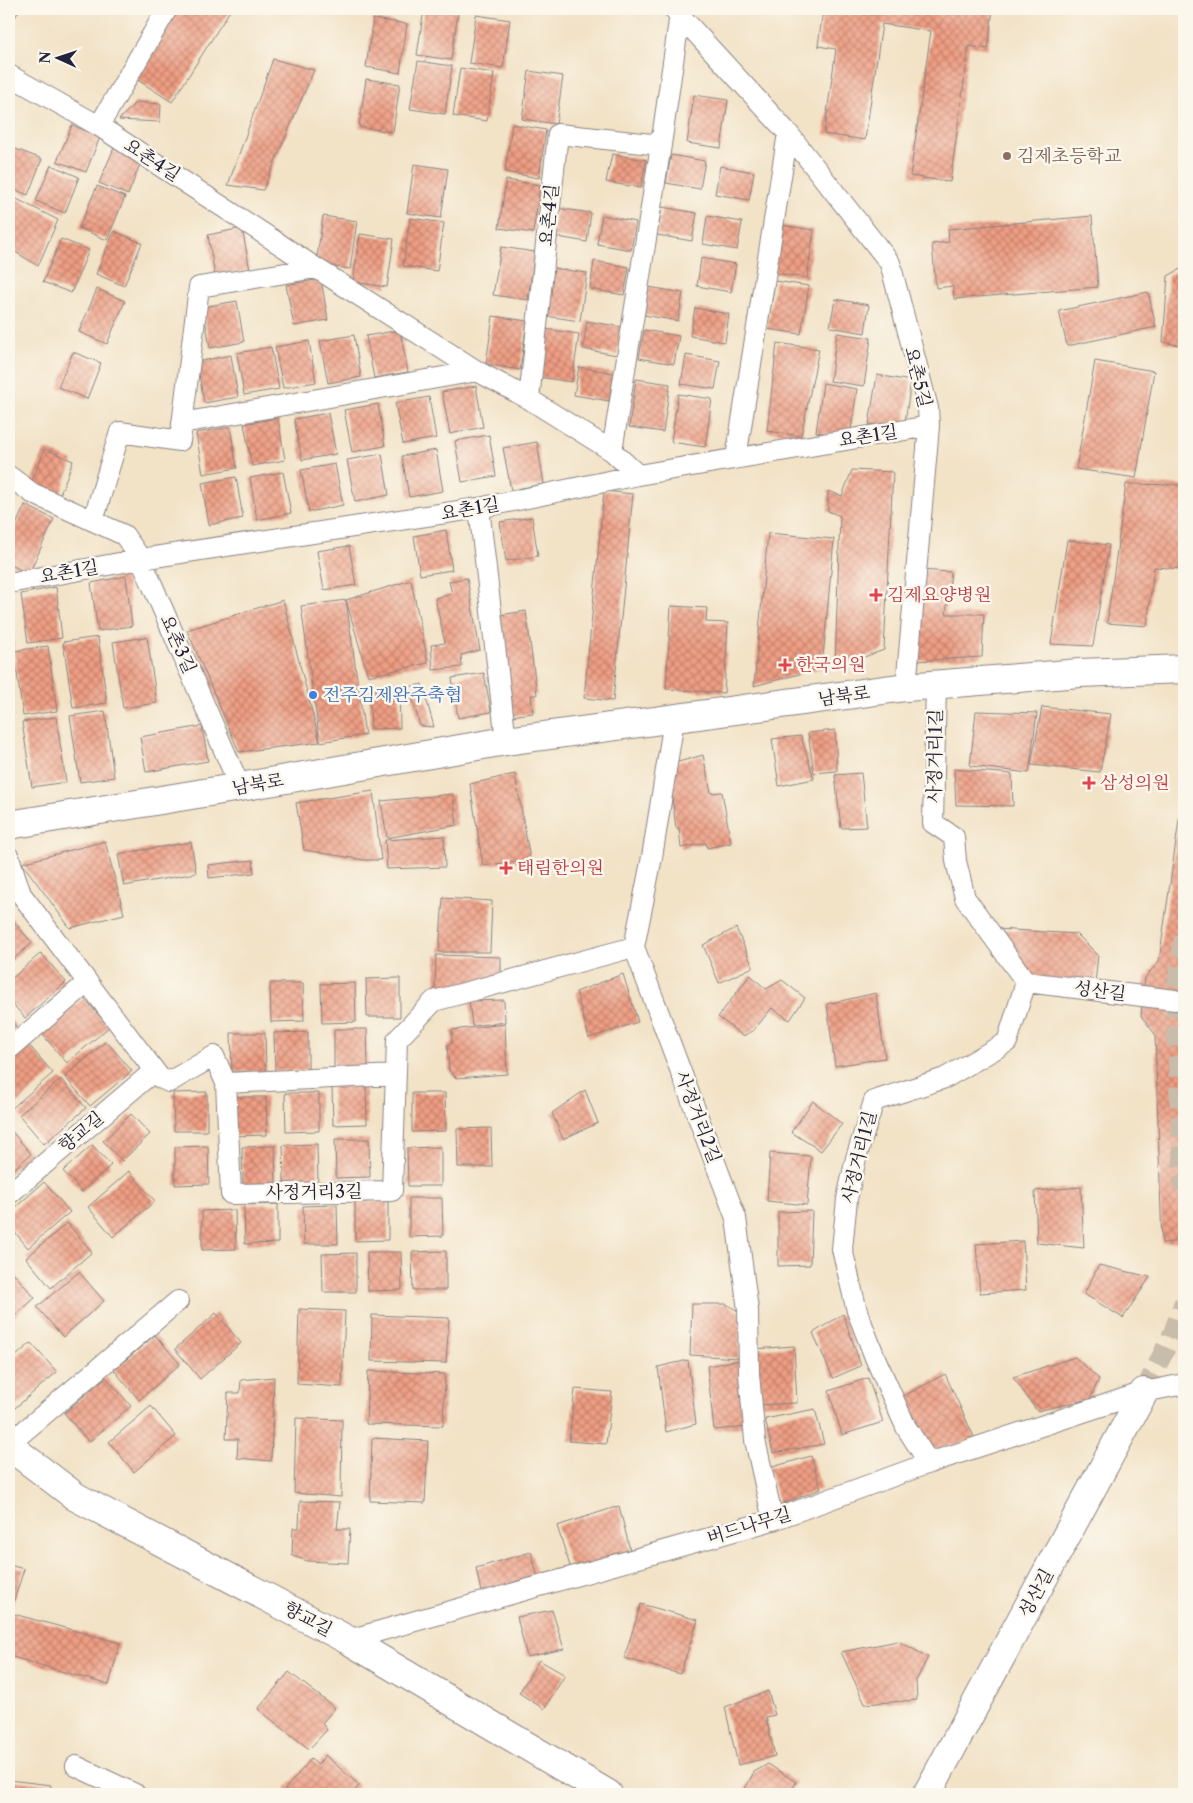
<svg xmlns="http://www.w3.org/2000/svg" width="1193" height="1803" viewBox="0 0 1193 1803" font-family="'Libre Caslon Text','Noto Serif KR',serif">
	<style>
		.building { fill: url(#building-cross-hatch) }
		.lines { fill: none; stroke-linecap: round; stroke-linejoin: round }
		.street-tunnel { stroke: #c8bcaa; stroke-width: 20; stroke-dasharray: 20 10; stroke-linecap: butt }
		.street-casing { stroke: #8a8280; stroke-width: 22 }
		.secondary-casing { stroke: #8a8280; stroke-width: 30 }
		.street { stroke: #fff; stroke-width: 20 }
		.secondary { stroke: #fff; stroke-width: 28 }
		.education-dot { fill: #8d6e63; stroke: #fbf7ec; stroke-width: 2 }
		.health-dot { fill: #e0444e; stroke: #fbf7ec; stroke-width: 2 }
		.shop-dot { fill: #3f7fe0; stroke: #fbf7ec; stroke-width: 2 }
		.labels { text-anchor: middle; stroke-width: 5; stroke-linejoin: round; paint-order: stroke }
		.education-label { font-size: 18px; fill: #785e54; stroke: #fbf7ec; text-anchor: start }
		.street-label { font-size: 18px; fill: #22223b; stroke: #fbf7ec }
		.health-label { font-size: 18px; fill: #be3a42; stroke: #fbf7ec; text-anchor: start }
		.shop-label { font-size: 18px; fill: #366cbe; stroke: #fbf7ec; text-anchor: start }
	</style>
	<defs>
		<pattern id="building-cross-hatch" width="8" height="8" patternUnits="userSpaceOnUse" patternTransform="scale(1.25)"><rect width="8" height="8" fill="#ef9e83"/><path d="M0 0l8 8M0 8l8-8" fill="none" stroke="#c1806c"/></pattern>
	</defs>
	<rect width="100%" height="100%" fill="#fbf7ec"/>
	<filter id="ink" filterUnits="userSpaceOnUse"><feTurbulence type="fractalNoise" baseFrequency=".02" numOctaves="2"/><feDisplacementMap in="SourceGraphic" scale="10" xChannelSelector="R" yChannelSelector="G"/><feConvolveMatrix kernelMatrix="1 2 1 2 8 2 1 2 1" color-interpolation-filters="sRGB"/></filter>
	<filter id="wash" filterUnits="userSpaceOnUse"><feTurbulence type="fractalNoise" baseFrequency=".0096" numOctaves="4" result="noise"/><feDisplacementMap in="SourceGraphic" scale="20" xChannelSelector="R" yChannelSelector="G"/><feGaussianBlur stdDeviation="1.12" result="paint"/><feColorMatrix in="noise" values="0 0 0 0 0 0 0 0 0 0 0 0 0 0 0 0 0 1.4 0 .05"/><feComposite in="paint" operator="in"/></filter>
	<g filter="url(#wash)">
		<rect width="100%" height="100%" fill="#f2e2c6"/>
		<g id="blocks">
			<path class="building" d="M9 9H20L9 27Z
				M176 9H231L172 102 133 77Z
				M424 9H438L458 12 451 60 417 55Z
				M841 9H898L933 13V9H993L988 49 969 46 950 182 910 176 931 31 882 24 865 140 824 134 836 49 818 46 823 10 841 12Z
				M476 15 510 20 503 68 469 63Z
				M373 19 407 24 400 73 366 67Z
				M273 59 314 70 263 190 228 185Z
				M418 61 452 66 445 114 410 109Z
				M460 68 494 73 487 121 453 116Z
				M529 71 563 76 556 124 522 119Z
				M366 79 400 84 393 132 359 127Z
				M694 95 728 100 721 148 687 143Z
				M136 102 161 104 160 122 119 120Z
				M512 124 546 130 539 178 505 172Z
				M72 125 100 137 86 172 57 161Z
				M13 148 42 159 28 195 9 187V159Z
				M114 148 142 159 128 195 99 183Z
				M612 154 646 160 641 188 606 182Z
				M671 155 705 161 700 189 666 183Z
				M414 164 448 169 441 218 407 213Z
				M51 165 79 177 65 213 36 201Z
				M720 166 754 172 749 200 715 194Z
				M506 180 540 185 533 233 499 228Z
				M97 186 125 197 107 240 79 228Z
				M9 195 58 220 38 266 9 248Z
				M662 207 697 213 692 241 657 235Z
				M557 208 591 213 587 242 552 236Z
				M602 215 636 222 631 250 597 244Z
				M323 216 357 221 350 269 316 264Z
				M707 216 742 222 737 250 703 244Z
				M1092 216 1098 287 954 299 953 286 936 288 932 244 949 242 948 229Z
				M410 218 444 223 437 271 403 266Z
				M780 225 814 230 807 278 773 273Z
				M242 228 250 270 215 276 208 235Z
				M114 231 142 243 124 286 96 274Z
				M360 234 394 239 387 287 353 282Z
				M61 239 89 250 71 293 43 282Z
				M501 247 535 252 528 300 493 295Z
				M701 258 736 264 731 292 697 286Z
				M594 261 629 267 624 295 590 289Z
				M1184 267V346L1163 342 1168 276Z
				M553 268 587 273 580 321 546 316Z
				M321 279 328 320 294 326 286 285Z
				M775 281 809 286 801 334 767 329Z
				M649 287 683 293 678 321 644 315Z
				M97 289 125 301 107 344 79 332Z
				M1148 292 1156 327 1067 346 1059 311Z
				M835 299 869 305 865 333 830 327Z
				M237 301 244 342 210 348 203 307Z
				M695 308 729 314 725 342 690 336Z
				M493 316 527 321 520 370 486 364Z
				M587 321 622 327 617 355 583 349Z
				M545 329 579 334 572 382 538 377Z
				M400 330 408 372 374 378 366 336Z
				M644 330 679 336 674 364 639 358Z
				M837 333 871 338 864 386 830 381Z
				M354 335 361 377 328 383 320 341Z
				M309 341 316 382 283 388 275 347Z
				M777 343 819 349 801 436 767 431Z
				M271 347 279 389 244 395 237 353Z
				M73 352 101 363 87 399 58 387Z
				M231 355 238 397 204 403 197 362Z
				M686 355 720 361 715 389 681 384Z
				M1095 361 1154 371 1136 478 1076 469Z
				M579 367 614 373 609 401 574 395Z
				M877 375 911 381 904 429 869 424Z
				M636 379 670 384 663 432 629 427Z
				M823 383 857 389 850 437 816 432Z
				M476 386 483 427 450 434 442 392Z
				M678 394 712 399 705 447 671 442Z
				M429 397 436 438 403 444 395 403Z
				M378 404 385 446 352 452 344 410Z
				M328 413 336 454 302 460 294 419Z
				M278 418 285 460 252 466 244 424Z
				M230 427 237 468 203 474 196 433Z
				M489 435 496 476 462 482 455 441Z
				M537 442 544 484 511 490 503 448Z
				M45 449 73 461 59 497 30 485Z
				M436 450 443 491 409 497 402 456Z
				M382 454 389 495 355 502 347 460Z
				M335 464 343 505 309 512 301 470Z
				M852 470 893 472 884 650 835 667 840 516 828 511V491L842 496Z
				M283 472 291 513 257 520 250 478Z
				M236 477 243 518 209 525 202 483Z
				M1126 484 1184 485V569L1154 567 1147 626 1107 623Z
				M604 491 633 494 613 701 584 698Z
				M25 505 54 519 29 574 9 564V540Z
				M532 517 538 556 506 561 500 522Z
				M446 530 452 570 420 575 414 536Z
				M768 533 834 539 822 668 754 686Z
				M1067 540 1109 545 1093 646 1051 644Z
				M349 546 356 585 324 590 317 551Z
				M920 570 951 572 946 614H984L982 657 915 661Z
				M126 576 132 626 98 631 91 583Z
				M467 578 480 650 461 655 462 667 433 670 431 645 445 643 435 598 452 594 449 581Z
				M411 580 428 663 368 676 346 600 365 735 320 742 239 752 187 630 283 600 320 742 301 606 346 600Z
				M56 587 62 638 28 643 21 594Z
				M671 606 707 608 706 622 728 623 724 693 666 689Z
				M526 611 537 695H531L533 713 512 716 500 615Z
				M98 637 107 703 73 708 63 642Z
				M147 637 157 703 123 708 113 642Z
				M9 641 14 643 10 668H9Z
				M48 646 57 711 23 716 14 651Z
				M484 673 491 712 458 718 452 678Z
				M422 684 434 727 420 726 409 687Z
				M399 685 400 728 371 729 369 686Z
				M1042 707 1111 714 1100 772 1031 765Z
				M105 711 114 777 80 782 70 716Z
				M976 711 1037 713 1029 773 970 766Z
				M56 717 66 782 32 787 22 722Z
				M202 726 208 761 146 772 140 737Z
				M835 730 837 771 814 773 808 733Z
				M801 736 814 779 779 786 772 739Z
				M703 755 711 793 722 792 731 843 707 848 706 843 681 848 679 828H676L668 765Z
				M954 769 1012 774 1013 806 956 805Z
				M861 773 867 827 841 828 835 775Z
				M515 774 530 859 483 866 470 784Z
				M373 791 381 860H364L304 850 296 803Z
				M1183 792 1184 1241 1162 1243 1155 1034 1141 1016 1145 978 1159 961Z
				M453 794 457 825 387 838 381 801Z
				M444 836 445 867 387 869 385 840Z
				M105 841 124 914 70 928 22 863Z
				M191 842 196 873 124 886 118 854Z
				M253 860 254 873 209 878 208 865Z
				M443 898 492 901 490 952H439Z
				M9 915 32 943 9 963Z
				M736 928 753 967 719 983 703 945Z
				M997 929 1077 934 1098 955 1095 983 1026 977Z
				M41 953 66 982 25 1018 9 1000V981Z
				M436 955 501 957V978L435 990Z
				M623 974 638 1022 589 1038 576 992Z
				M750 975 766 989 782 980 805 998 790 1020 772 1008 753 1031 743 1036 718 1017Z
				M400 978V1017H367L366 979Z
				M270 983H303L304 1021 271 1022Z
				M355 983 356 1022 322 1023 321 984Z
				M876 993 885 1058 835 1066 827 1004Z
				M84 998 109 1027 67 1063 42 1034Z
				M504 1000 505 1022 472 1026 469 1001Z
				M9 1018 16 1026 9 1032Z
				M505 1024 507 1074 456 1078 449 1070 447 1045 452 1043V1030Z
				M334 1029H367L368 1067 334 1068Z
				M308 1032V1071H275L274 1033Z
				M231 1033H265L266 1071 232 1072Z
				M106 1041 132 1071 90 1106 65 1077Z
				M28 1044 53 1073 11 1109 9 1106V1060Z
				M61 1079 86 1108 44 1144 19 1115Z
				M332 1086H366L367 1124 333 1125Z
				M585 1090 598 1123 563 1139 552 1113Z
				M207 1092V1131H174L173 1093Z
				M285 1093H319V1131L286 1132Z
				M412 1093H445L446 1131 412 1132Z
				M233 1097H266L267 1135 234 1136Z
				M813 1101 842 1124 821 1151 791 1132Z
				M131 1114 150 1134 122 1161 103 1141Z
				M9 1128 31 1154 9 1173Z
				M491 1128 492 1167H458L457 1129Z
				M335 1139H369L370 1177 336 1178Z
				M317 1144 318 1183H284L283 1145Z
				M92 1145 111 1165 82 1192 63 1171Z
				M208 1146 209 1184 175 1185V1147Z
				M275 1146 276 1184 243 1185 242 1147Z
				M441 1147V1186H408L407 1148Z
				M770 1153 811 1156 807 1205 767 1201Z
				M129 1171 155 1201 113 1237 88 1207Z
				M44 1182 70 1212 28 1248 9 1225V1213Z
				M1081 1187 1084 1248 1037 1243 1035 1191Z
				M409 1198H442L443 1236 409 1237Z
				M388 1201V1240L355 1241V1202Z
				M278 1204V1243L245 1244 244 1205Z
				M337 1205 338 1244H304L303 1206Z
				M235 1210 236 1249 202 1250V1211Z
				M812 1211 810 1265 778 1266V1212Z
				M67 1223 92 1252 51 1288 26 1258Z
				M1023 1241 1026 1290 980 1293 976 1244Z
				M446 1251V1290H413L412 1252Z
				M367 1252H401L402 1290 368 1291Z
				M356 1253V1292H323L322 1254Z
				M1099 1265 1150 1277 1123 1318 1084 1294Z
				M10 1269 35 1298 9 1321V1270Z
				M79 1272 104 1301 63 1337 37 1307Z
				M692 1304H726L740 1312 739 1358 690 1355Z
				M299 1309 345 1311 342 1387 297 1384Z
				M216 1313 241 1343 200 1379 175 1349Z
				M843 1314 861 1366 833 1378 813 1333Z
				M372 1315 449 1318 446 1363 371 1361Z
				M155 1335 180 1364 139 1400 114 1370Z
				M31 1343 57 1372 15 1408 9 1400V1362Z
				M794 1346 797 1403 757 1405 755 1349Z
				M1075 1357 1099 1379 1090 1399 1037 1411 1013 1377Z
				M688 1360 696 1424 666 1432 658 1367Z
				M739 1360 746 1427 714 1430 707 1366Z
				M368 1371 445 1374 443 1426 366 1424Z
				M945 1374 975 1439 932 1451 902 1397Z
				M106 1377 131 1406 89 1442 64 1413Z
				M274 1377 271 1461 237 1458 238 1439H226L228 1393H240L241 1380Z
				M868 1378 883 1422 842 1435 829 1391Z
				M575 1389 612 1392 606 1444 569 1441Z
				M151 1406 176 1436 134 1472 109 1442Z
				M815 1409 824 1444 773 1453 765 1419Z
				M296 1418 342 1420 341 1497 294 1493Z
				M372 1438 428 1441 425 1503 370 1501Z
				M811 1456 821 1489 779 1505 769 1468Z
				M300 1501 340 1502 337 1529H350L348 1563 308 1561 292 1556 293 1528H299Z
				M619 1506 630 1550 572 1572 557 1526Z
				M531 1552 539 1581 482 1597 476 1568Z
				M9 1565 24 1569 10 1613 120 1643 109 1685 9 1656Z
				M641 1604 698 1620 680 1674 624 1658Z
				M552 1610 564 1649 527 1657 517 1617Z
				M898 1641 928 1657 916 1681 917 1700 865 1704 841 1652Z
				M539 1660 565 1675 544 1709 519 1693Z
				M289 1672 335 1708 322 1723 327 1730 309 1749 258 1709Z
				M768 1691 775 1715 766 1717 775 1756 738 1765 725 1707Z
				M325 1755 359 1785 353 1794H291L285 1789 311 1759 318 1765Z
				M768 1764 796 1782 790 1794H742L754 1772Z
				M9 1780 51 1785 50 1794H9Z"/>
		</g>
	</g>
	<g filter="url(#ink)">
		<use href="#blocks" fill-opacity="0" stroke="#8a8280" stroke-width="1"/>
		<g class="lines">
			<path class="street-tunnel" d="M1184 937 1175 1000 1184 1190
				M1144 1392 1173 1333 1184 1302"/>
			<defs>
				<path id="street" d="M674 9 788 133 890 263 928 408 929 426 906 687
					M9 75 99 126 316 268 477 371 529 399 612 451 638 475
					M99 126 167 9
					M529 399 558 134 661 145
					M182 423 477 371
					M612 451 661 145 680 14
					M736 458 788 133
					M9 476 32 493 124 535 141 559 240 787
					M479 508 506 741
					M93 521 120 432 180 441 199 287 316 268
					M9 583 141 559 479 508 638 475 929 426
					M936 685 933 823 954 837 956 861 965 898 1026 982
					M674 720 652 857 634 947 736 1218 748 1310 749 1374 755 1440 773 1520
					M9 857 21 894 160 1078 169 1082 214 1056 226 1083
					M1026 982 1175 1000
					M9 1049 87 983
					M396 1075 226 1083 231 1194 392 1191 397 1040 434 1001 634 947
					M9 1194 154 1071
					M9 1444 178 1301
					M929 1463 906 1427 876 1360 857 1311 842 1249 847 1199 856 1158 874 1101 945 1078 1007 1042 1026 982
					M348 1640 773 1520 929 1463 1144 1392 1184 1384
					M76 1766 135 1794"/>
				<path id="secondary" d="M9 825 240 787 506 741 906 687 1080 673 1184 669
					M9 1446 76 1497 348 1640 608 1794
					M927 1794 1144 1392"/>
			</defs>
			<use href="#street" class="street-casing"/>
			<use href="#secondary" class="secondary-casing"/>
			<use href="#street" class="street"/>
			<use href="#secondary" class="secondary"/>
		</g>
	</g>
	<circle class="education-dot" cx="1007" cy="156" r="5"/>
	<g class="health-dot">
		<path d="M873.5 587.5h5v5h5v5h-5v5h-5v-5h-5v-5h5z"/>
		<path d="M782.5 657.5h5v5h5v5h-5v5h-5v-5h-5v-5h5z"/>
		<path d="M1086.5 775.5h5v5h5v5h-5v5h-5v-5h-5v-5h5z"/>
		<path d="M503.5 860.5h5v5h5v5h-5v5h-5v-5h-5v-5h5z"/>
	</g>
	<circle class="shop-dot" cx="313" cy="695" r="5"/>
	<g class="labels">
		<g class="education-label">
			<text x="1017" y="162">김제초등학교</text>
		</g>
		<g class="street-label">
			<text transform="translate(152 160) rotate(33)" y="6">요촌4길</text>
			<text transform="translate(549 215) rotate(-84)" y="6">요촌4길</text>
			<text transform="translate(918 377) rotate(76)" y="6">요촌5길</text>
			<text transform="translate(868 436) rotate(-9)" y="6">요촌1길</text>
			<text transform="translate(470 509) rotate(-10)" y="6">요촌1길</text>
			<text transform="translate(69 572) rotate(-10)" y="6">요촌1길</text>
			<text transform="translate(178 644) rotate(66)" y="6">요촌3길</text>
			<text transform="translate(844 696) rotate(-8)" y="6">남북로</text>
			<text transform="translate(935 756) rotate(-89)" y="6">사정거리1길</text>
			<text transform="translate(258 784) rotate(-10)" y="6">남북로</text>
			<text transform="translate(1100 991) rotate(7)" y="6">성산길</text>
			<text transform="translate(698 1117) rotate(69)" y="6">사정거리2길</text>
			<text transform="translate(81 1132) rotate(-40)" y="6">향교길</text>
			<text transform="translate(859 1157) rotate(-76)" y="6">사정거리1길</text>
			<text transform="translate(314 1192) rotate(-1)" y="6">사정거리3길</text>
			<text transform="translate(749 1526) rotate(-17)" y="6">버드나무길</text>
			<text transform="translate(1036 1593) rotate(-62)" y="6">성산길</text>
			<text transform="translate(308 1619) rotate(28)" y="6">향교길</text>
		</g>
		<g class="health-label">
			<text x="887" y="601">김제요양병원</text>
			<text x="796" y="671">한국의원</text>
			<text x="1100" y="789">삼성의원</text>
			<text x="517" y="874">태림한의원</text>
		</g>
		<g class="shop-label">
			<text x="323" y="701">전주김제완주축협</text>
		</g>
	</g>
	<rect width="1193" height="1803" fill="none" stroke="#fbf7ec" stroke-width="30"/>
	<g transform="translate(58 58) rotate(273)" stroke="#fbf7ec" stroke-width="4" paint-order="stroke">
	<path d="M0-4L9 19L0 12L-9 19Z" fill="#22223b"/>
	<text y="-8" font-size="14" font-weight="bold" text-anchor="middle" fill="#22223b">N</text>
	</g>
</svg>
